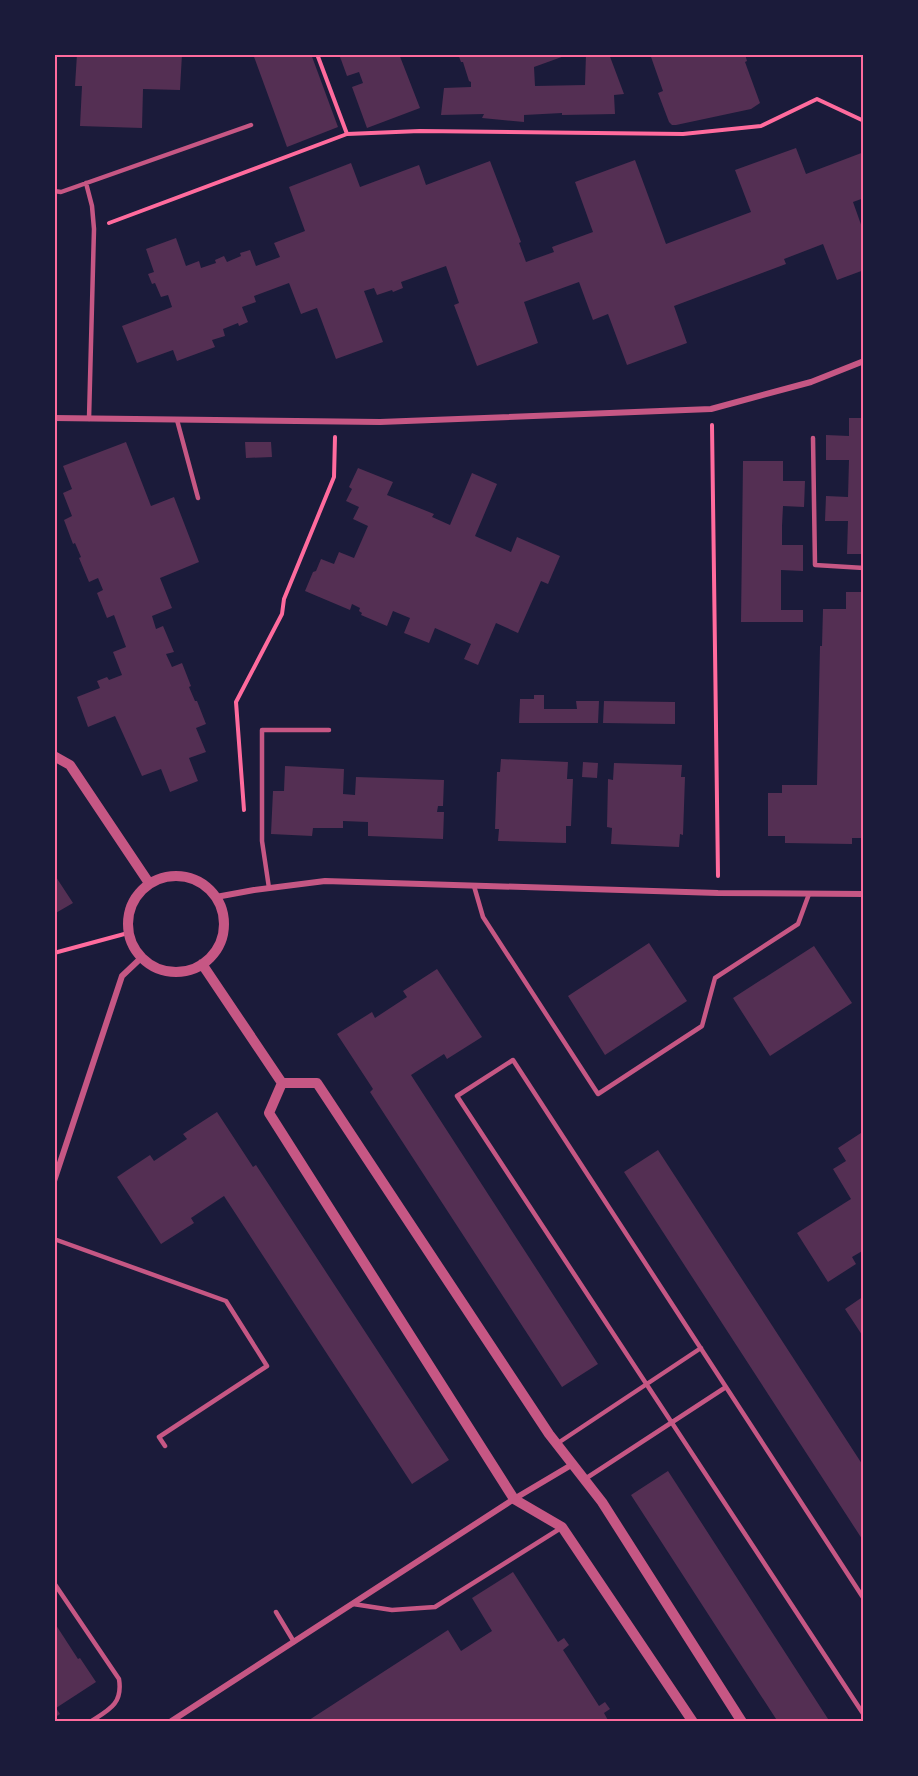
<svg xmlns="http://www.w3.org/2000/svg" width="918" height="1776" viewBox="0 0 918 1776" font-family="'Fira Sans',sans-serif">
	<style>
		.building { fill: #542f53 }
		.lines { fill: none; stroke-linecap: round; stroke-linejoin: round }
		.path { stroke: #ff6b9d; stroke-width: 4 }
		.service { stroke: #c65784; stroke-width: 4.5 }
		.minor { stroke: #c65784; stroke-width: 6 }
		.tertiary { stroke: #c65784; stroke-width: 10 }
		.neatline { fill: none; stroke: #ff6b9d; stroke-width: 2 }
	</style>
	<rect width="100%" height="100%" fill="#1b1b3a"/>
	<path class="building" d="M77 54H182L180 90 143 89 142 128 80 126 82 86H75Z
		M253 54H311L338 127 287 147Z
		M339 54H399L420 108 367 128 352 87 363 83 359 72 347 76Z
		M458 54H570L534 67 535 86 585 85 586 54H609L624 94 614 95 615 114 562 115V113L524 115V122L482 118 484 114 441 115 444 88 471 87V82L469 81 463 62H461Z
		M650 54H745L747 61 745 62 760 103 751 109 676 125H672L669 122 658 93 663 91Z
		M796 148 806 174 864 152V198L853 202 864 233V270L837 280 823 244 784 259 786 264 674 306 687 343 627 365 608 314 593 320 579 282 524 302 538 343 477 366 454 305 459 303 446 266 401 282 403 288 393 292 392 290 377 295 374 288 364 291 383 342 336 359 317 308 301 314 289 283 254 296 256 302 242 307 248 322 239 326 238 323 223 329 225 336 212 340 215 347 177 361 173 350 137 363 122 326 172 307 168 295 161 297 155 283 152 284 148 274 154 272 146 249 176 238 186 266 199 261 201 268 216 263 215 260 224 256 227 262 241 256 240 253 250 250 256 266 280 257 274 243 305 231 289 187 351 163 360 187 419 165 426 185 490 161 521 242 519 243 526 262 554 252 552 247 593 232 575 182 635 160 666 244 751 212 735 170Z
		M849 418H864V554H847L848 521H825L826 496 848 497 849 460H826V435L849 436Z
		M126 442 151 506 174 497 199 562 160 578 172 608 152 616 156 629 163 626 174 652 166 654 172 667 182 663 191 686 189 687 195 701H197L206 724 196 728 206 752 189 758 198 781 170 792 161 769 142 776 115 716 88 727 77 697 100 688 97 681 107 677 109 680 122 675 113 652 126 647 114 615 107 618 97 593 103 590 98 578 89 582 79 558 81 557 75 543 73 544 64 520 72 516 63 493 72 489 63 466Z
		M245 442H271L272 457 246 458Z
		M743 461H783V481H805L804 507 783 506 782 526V545H803V571L781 570V610H803V622H741Z
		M358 468 393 482 387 495 434 514 432 517 450 525 472 473 497 484 475 536 511 552 517 537 560 556 548 584 541 581 518 633 496 623 478 665 464 659 471 644 435 628 429 643 404 633 410 618 393 611 387 626 361 615 362 613 359 611 360 608 352 604 350 610 305 591 313 572 316 571 321 559 334 564 339 552 354 558 368 526 353 519 359 507 346 501 352 489 349 487Z
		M846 592H864V838H852V844L785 843V836H768V793H782V785H817L820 646H822L823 609H846Z
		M534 695H544V709H577L576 701H599L598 723H519L520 699H534Z
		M604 701 675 702V724L603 723Z
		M501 759 568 762 567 779H573L571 826H566V843L498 841 499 829H495L497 772H500Z
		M583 762 598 763 597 778 582 777Z
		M614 763 682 765 681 777H685L683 835 680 834 679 847 611 844 612 828 607 827 608 779 613 780Z
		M285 766 344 769 343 794 355 795 356 777 444 780 443 806H438L437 812H444L443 839 368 836V822L343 821V828H313L312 836 271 834 273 791H284Z
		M56 877 73 903 54 914V878Z
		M649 943 687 1001 605 1055 568 996Z
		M814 946 852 1003 770 1056 733 998Z
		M437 969 482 1037 447 1059 444 1054 411 1075 598 1364 562 1387 370 1092 373 1089 337 1034 372 1012 375 1018 407 997 403 991Z
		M217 1112 253 1167 256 1165 449 1460 412 1484 224 1196 191 1218 194 1223 161 1244 117 1177 150 1155 154 1161 187 1139 183 1134Z
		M864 1131V1250L852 1257 856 1264 828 1282 797 1233 851 1199 833 1169 846 1161 838 1148Z
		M658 1150 864 1467V1542L624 1172Z
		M864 1296V1338L845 1309Z
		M668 1471 830 1722H778L631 1495Z
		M513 1572 558 1642 564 1638 569 1645 563 1650 599 1706 605 1702 610 1709 604 1713 609 1722H306L448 1630 461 1651 492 1631 472 1598Z
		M54 1622 78 1659 80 1658 96 1682 56 1708 60 1714 54 1718Z"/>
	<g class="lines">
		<path class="path" d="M317 54 347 134
			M109 223 347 134 420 131 683 134 761 126 817 99 864 121
			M712 425 718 876
			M244 810 236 702 282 614 284 599 334 477 335 437
			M54 953 128 933"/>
		<path class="service" d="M86 183 92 206 94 229 89 419
			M54 191 61 192 251 125
			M177 420 198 498
			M813 438 815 565 864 568
			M474 886 483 917 598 1094 702 1026 715 978 798 924 809 894
			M269 888 262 841V730H329
			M54 1239 226 1301 267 1366 159 1437 165 1446
			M558 1443 701 1348
			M585 1479 726 1387
			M54 1583 119 1679C123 1704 109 1710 90 1722
			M864 1599 513 1060 457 1096 864 1715
			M353 1604 392 1610 435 1607 561 1528
			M276 1612 294 1642"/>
		<path class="minor" d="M54 418 380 422 711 409 811 382 864 361
			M216 897 254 890 325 881 718 893 864 894
			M54 1181 122 976 141 958
			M170 1722 514 1499 573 1464"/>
		<path class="tertiary" d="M54 756 70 765 149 883
			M128 924a48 48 0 1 1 96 0a48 48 0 1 1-96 0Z
			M202 964 282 1083
			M282 1083H317L549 1434 602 1502 742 1722
			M282 1083 269 1113 514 1499 562 1527 693 1722"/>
	</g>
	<rect width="918" height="1776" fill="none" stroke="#1b1b3a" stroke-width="111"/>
	<rect x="56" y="56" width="806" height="1664" class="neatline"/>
</svg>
